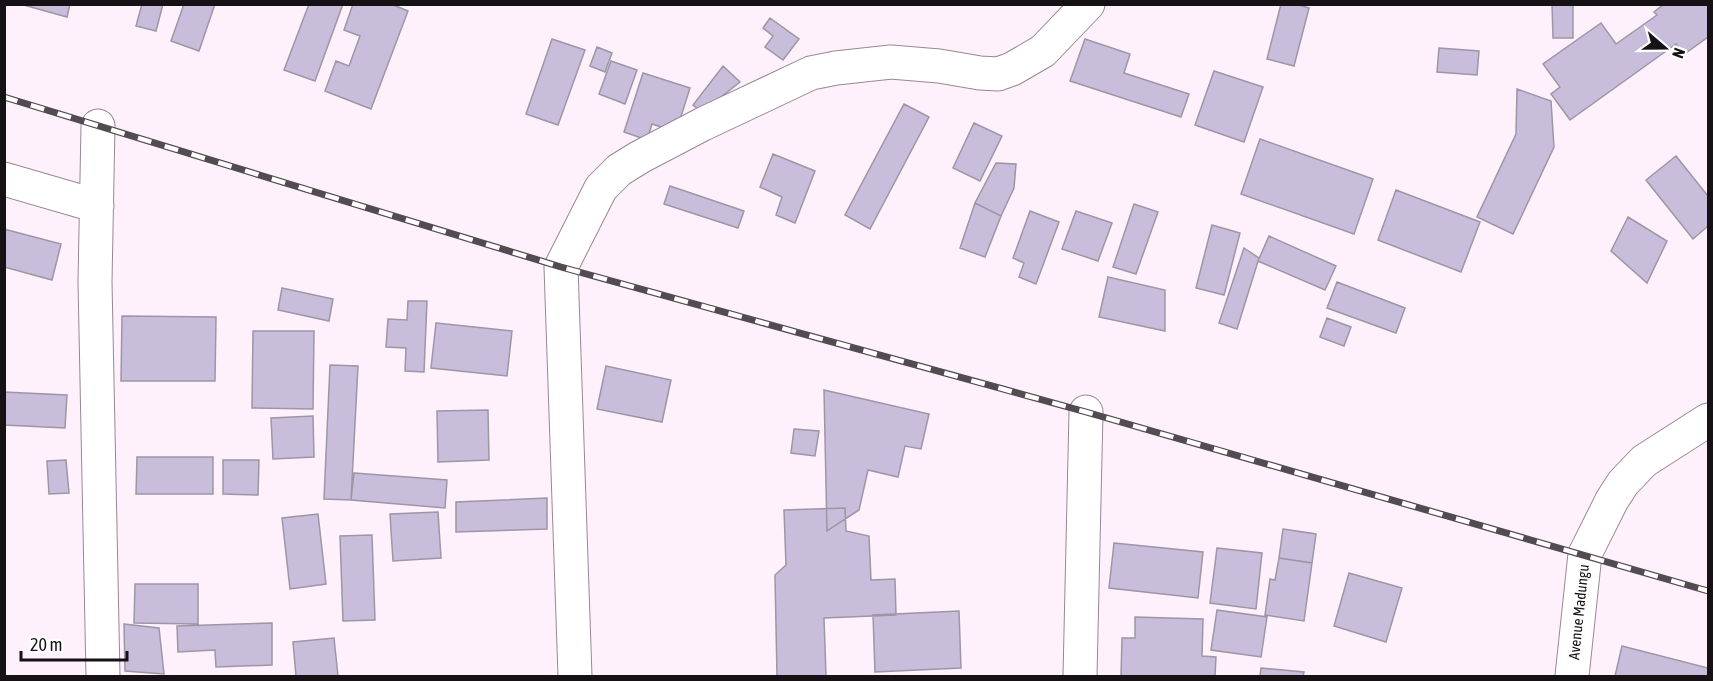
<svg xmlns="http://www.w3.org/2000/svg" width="1713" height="681" viewBox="0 0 1713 681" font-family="'Asap Condensed',sans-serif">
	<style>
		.building { fill: #c9bddc; stroke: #9c96a5; stroke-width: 1.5 }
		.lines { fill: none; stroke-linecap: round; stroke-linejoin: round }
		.minor-casing { stroke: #978893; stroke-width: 35 }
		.minor { stroke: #fff; stroke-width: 33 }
		.rail-casing { stroke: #524b51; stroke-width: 7 }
		.rail { stroke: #fff; stroke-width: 4.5; stroke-dasharray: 14; stroke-linecap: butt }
		.labels { text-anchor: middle; stroke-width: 4.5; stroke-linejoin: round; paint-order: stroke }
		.street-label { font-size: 15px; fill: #161115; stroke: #fff }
	</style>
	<rect width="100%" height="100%" fill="#fef1fb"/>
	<path class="building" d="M20 4H70L67 17Z
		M142 4H163L156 31 136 26Z
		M184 4H215L199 51 171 41Z
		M309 4H343L315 81 284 70Z
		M353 4H391L408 11 371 109 325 91 336 61 349 66 360 36 344 30Z
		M1281 4H1296L1309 8 1294 66 1267 59Z
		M1552 4H1573V38H1553Z
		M1664 4H1708V37L1683 55 1676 44 1570 120 1551 94 1560 87 1543 64 1601 23 1616 44 1657 15 1654 12Z
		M770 18 799 39 783 60 765 47 773 36 763 28Z
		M552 39 585 50 558 125 526 114Z
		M1085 39 1130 54 1124 73 1189 94 1181 117 1070 81Z
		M597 47 612 53 605 72 590 66Z
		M1439 48 1479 51 1477 75 1437 72Z
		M611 61 637 70 625 104 599 94Z
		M723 66 740 82 702 112 693 105Z
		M1214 71 1263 87 1244 142 1195 125Z
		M643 73 690 88 676 132 652 124 647 140 624 132Z
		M1517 89 1551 101 1554 147 1513 234 1477 217 1516 134Z
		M904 104 929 117 870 229 845 215Z
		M974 123 1002 136 980 181 953 168Z
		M1260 139 1373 179 1354 234 1241 194Z
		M773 154 815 171 795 223 776 215 782 197 760 187Z
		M1676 156 1708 196V226L1693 239 1646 180Z
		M996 163 1016 164 1014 188 1001 216 975 203Z
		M670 186 744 211 738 228 664 204Z
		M1396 190 1480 222 1461 272 1378 240Z
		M975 203 1001 216 985 257 960 248Z
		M1134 204 1158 212 1136 274 1113 267Z
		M1030 211 1059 222 1036 284 1019 277 1024 263 1013 258Z
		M1076 211 1112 223 1098 261 1062 249Z
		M1628 217 1667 241 1647 283 1611 251Z
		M1212 225 1240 233 1224 295 1196 288Z
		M4 229 61 244 52 280 4 267Z
		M1269 236 1336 266 1325 290 1258 261Z
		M1244 248 1259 258 1237 329 1219 323Z
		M1108 277 1165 290V331L1099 317Z
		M1337 282 1405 308 1396 333 1327 308Z
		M282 288 333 299 329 321 278 310Z
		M408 301H427L424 372 405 371 406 348 386 347 388 319 407 320Z
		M122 316 216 317 215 381H121Z
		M1327 318 1351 327 1344 346 1320 337Z
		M436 323 512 331 507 376 431 368Z
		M253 331H314L313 409 252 408Z
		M330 365 358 366 351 500 324 499Z
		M606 366 671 380 662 422 597 409Z
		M824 390 929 414 921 449 905 446 898 477 868 470 859 510 827 531Z
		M4 392 67 395 65 428 4 425Z
		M488 410 489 460 438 462 437 411Z
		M313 416 314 457 273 459 271 418Z
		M794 429 819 431 815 456 791 453Z
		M137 457H213V494H136Z
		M66 460 69 493 49 494 47 461Z
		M223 460H259L258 495 223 494Z
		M354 473 447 480 445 508 351 500Z
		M547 498V529L456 532V502Z
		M845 508 846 531 869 536 871 580 895 579 896 615 824 618 826 676H777L775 575 786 565 784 510Z
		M438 512 441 558 393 561 390 514Z
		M318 514 326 584 290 589 282 518Z
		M1283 529 1316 534 1312 563 1279 558Z
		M372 535 375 620 343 621 340 536Z
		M1114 543 1203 552 1198 598 1109 588Z
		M1217 548 1262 553 1256 609 1210 603Z
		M1279 558 1312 563 1304 621 1265 615 1270 579 1275 580Z
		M1349 573 1402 588 1386 642 1334 626Z
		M135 584H198V624L134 623Z
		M1217 610 1267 617 1261 657 1211 650Z
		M959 611 961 668 875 672 873 615Z
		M1135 617 1203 619 1202 656 1216 657 1215 676H1121L1122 638H1135Z
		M272 623V665L216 667 215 650 178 652 177 626Z
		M124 624 159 628 164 674 125 671Z
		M334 638 338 676H296L293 642Z
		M1622 646 1708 668V676H1615Z
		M1261 668 1304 672 1303 676H1260Z"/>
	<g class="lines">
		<defs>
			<path id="minor" d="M98 126 95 282 103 676
				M4 179 97 206
				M575 676 561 267 601 188 619 170 640 157 703 124 811 73 836 68 891 62 939 66 980 73 998 74 1012 69 1043 51 1088 4
				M1080 676 1086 412
				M1572 676 1585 554 1612 500 1623 483 1644 461 1708 420"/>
		</defs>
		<use href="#minor" class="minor-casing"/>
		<use href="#minor" class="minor"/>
		<defs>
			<path id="rail" d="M4 97 561 267 1086 412 1708 591"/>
		</defs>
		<use href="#rail" class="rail-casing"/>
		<use href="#rail" class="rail"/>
	</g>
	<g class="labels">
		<g class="street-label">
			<text transform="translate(1579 612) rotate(-84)" y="5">Avenue Madungu</text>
		</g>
	</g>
	<rect width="1713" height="681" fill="none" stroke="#161115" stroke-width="12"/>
	<g transform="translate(1665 48) rotate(110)" stroke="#ffffff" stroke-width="4.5" paint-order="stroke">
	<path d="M0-4.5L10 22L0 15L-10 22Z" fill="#161115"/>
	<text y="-9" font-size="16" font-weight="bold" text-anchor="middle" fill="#161115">N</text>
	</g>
	<path d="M21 651v9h106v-9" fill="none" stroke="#161115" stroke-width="3"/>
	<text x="30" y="651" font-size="18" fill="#161115" stroke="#ffffff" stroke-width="4.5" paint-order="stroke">20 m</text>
</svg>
